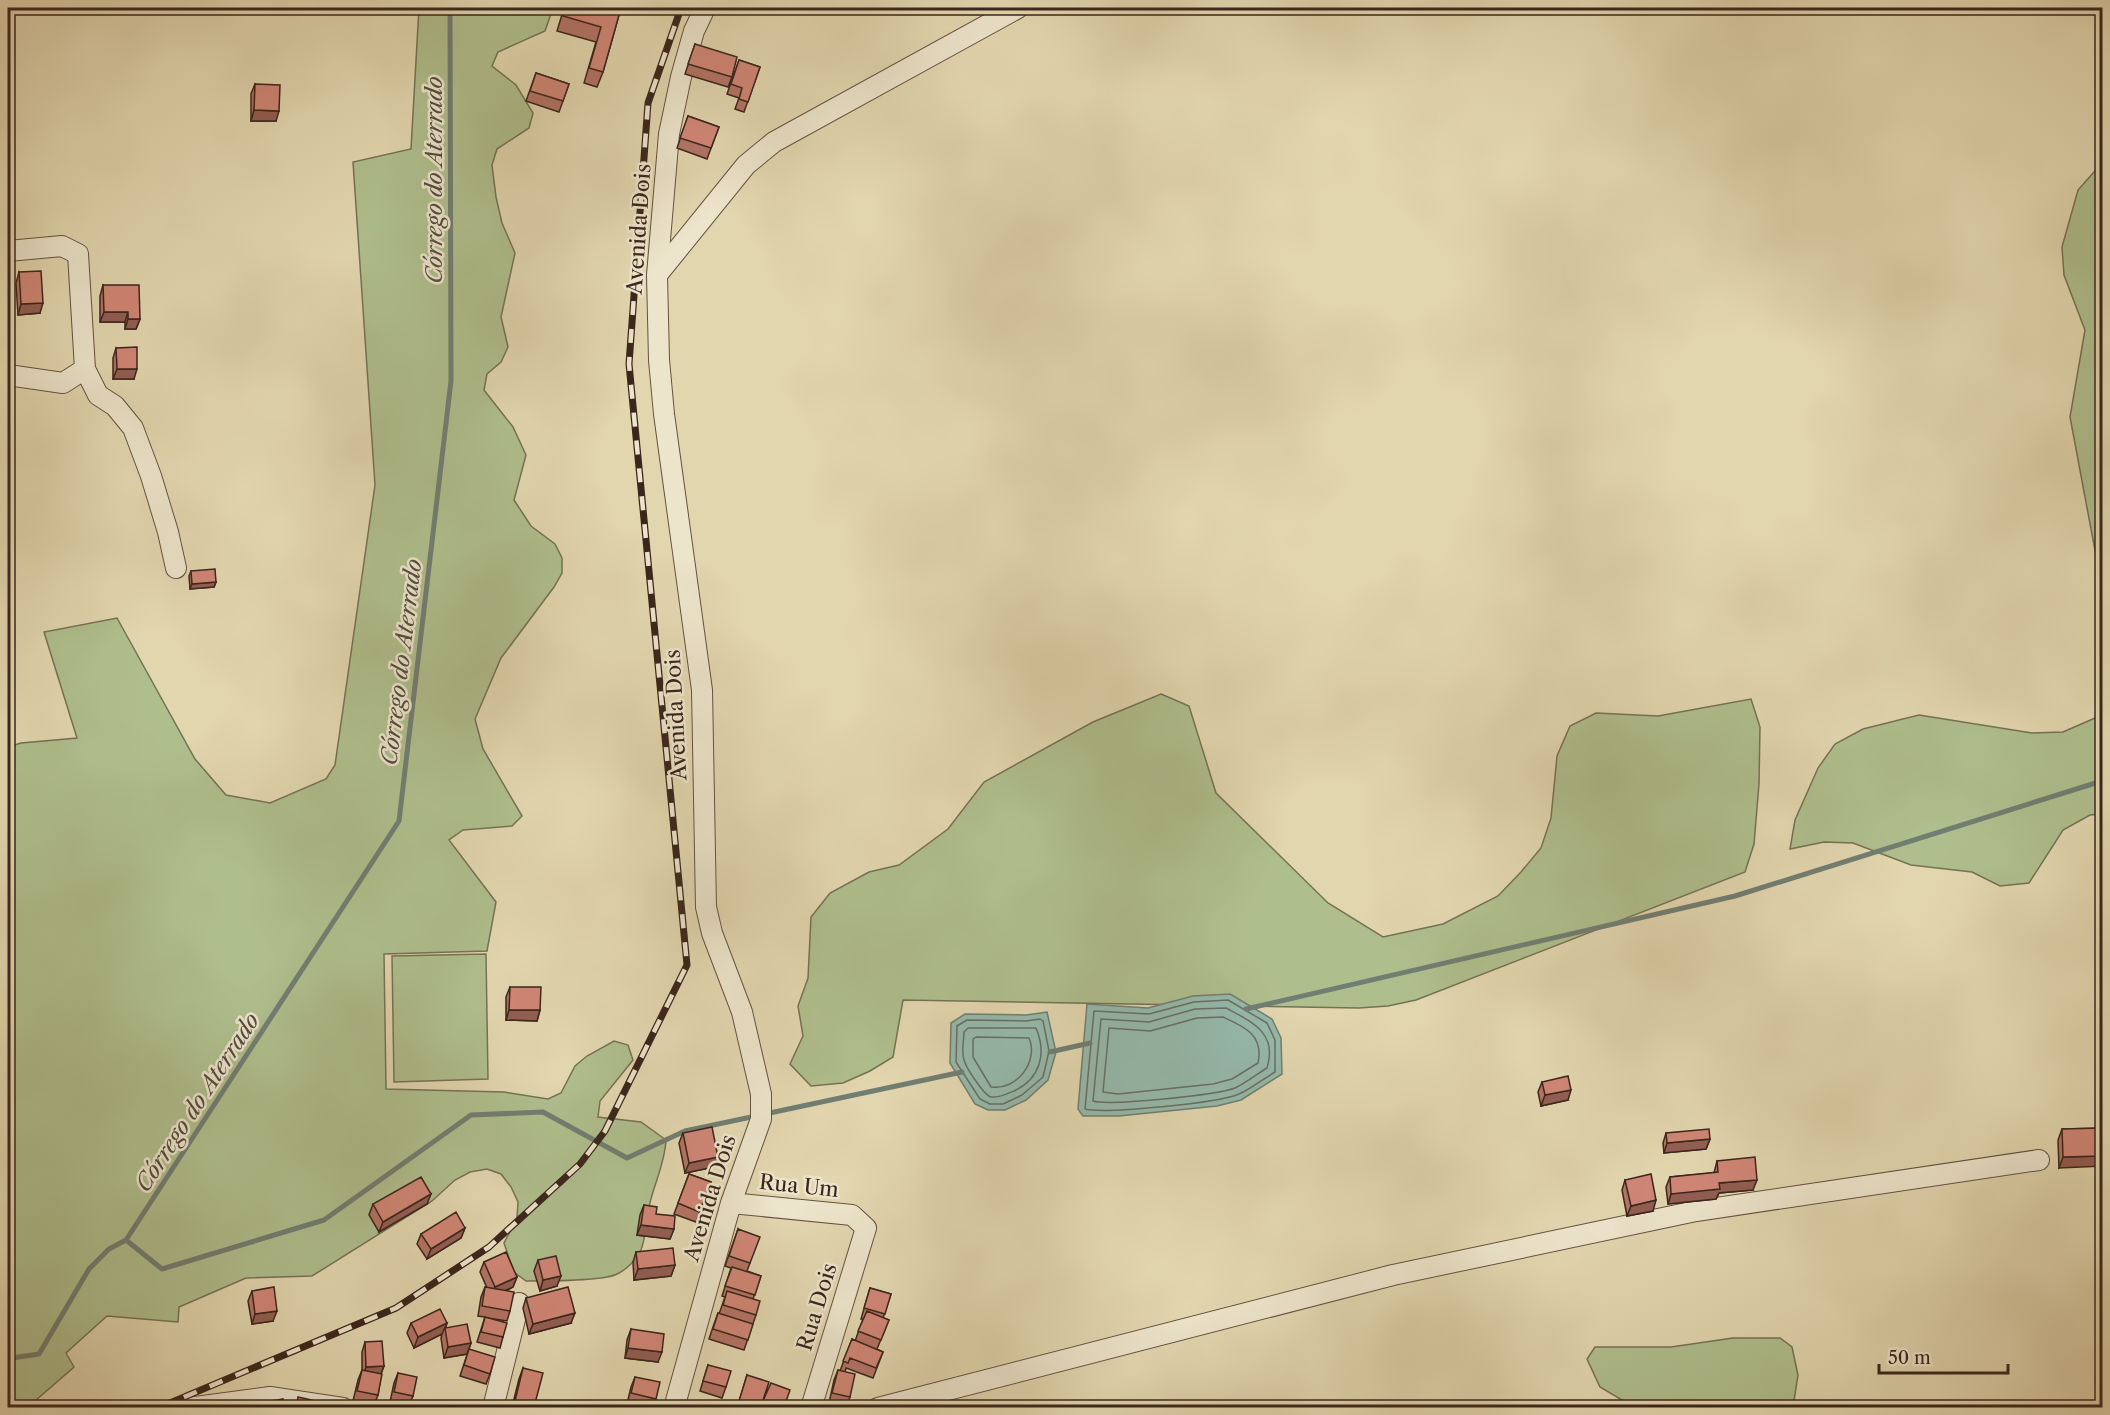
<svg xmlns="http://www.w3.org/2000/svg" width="2110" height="1415" viewBox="0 0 2110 1415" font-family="'Libre Caslon Text',serif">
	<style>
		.green { fill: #afbe8d; stroke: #757254; stroke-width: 1.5 }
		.water { fill: #95b9ab; stroke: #717e72; stroke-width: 1.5 }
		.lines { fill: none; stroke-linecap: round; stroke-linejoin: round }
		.shore { stroke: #687064; stroke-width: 1.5 }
		.stream { stroke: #717e72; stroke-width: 5 }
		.minor-casing { stroke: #655241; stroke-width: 22 }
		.minor { stroke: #ece4cb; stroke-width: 20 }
		.rail-casing { stroke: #3b261c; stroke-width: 7 }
		.rail { stroke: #ece4cb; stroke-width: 4.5; stroke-dasharray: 14; stroke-linecap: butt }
		.wall { fill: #b37365; stroke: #3b261c; stroke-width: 1.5 }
		.shaded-wall { fill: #925e53; stroke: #3b261c; stroke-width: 1.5 }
		.building { fill: #d08676; stroke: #3b261c; stroke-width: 1.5 }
		.labels { text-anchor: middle; stroke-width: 5; stroke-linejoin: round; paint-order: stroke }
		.street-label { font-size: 21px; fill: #3b261c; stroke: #ece4cb }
		.water-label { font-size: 22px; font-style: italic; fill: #524b40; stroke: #ece4cb }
	</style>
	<rect width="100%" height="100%" fill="#e2d6af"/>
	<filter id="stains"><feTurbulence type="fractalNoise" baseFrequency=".00333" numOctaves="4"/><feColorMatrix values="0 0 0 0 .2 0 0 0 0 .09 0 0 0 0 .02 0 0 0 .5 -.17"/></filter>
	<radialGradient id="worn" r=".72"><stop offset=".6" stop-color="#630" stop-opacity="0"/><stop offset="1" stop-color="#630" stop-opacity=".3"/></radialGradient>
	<path class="green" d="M419 8H553L545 31 498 52 492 66 516 85 533 113 529 128 497 149 492 165 496 197 502 223 515 253 501 317 508 347 501 362 487 374 484 390 513 427 526 455 514 500 531 526 555 544 562 558V573L554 587 501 658 475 719 483 749 522 816 512 826 463 830 449 840 496 902 487 951 384 954 386 1089 504 1092 548 1099 561 1093 575 1066 587 1056 614 1041 628 1045 633 1060 600 1101 598 1117 641 1122 666 1140C665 1164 654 1183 649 1207 645 1221 647 1238 640 1252 636 1260 626 1270 617 1274 605 1281 544 1281 526 1281L514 1272 504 1243 517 1218 518 1202 511 1187 501 1174 487 1169 470 1172 455 1180 432 1201 312 1276 246 1278 179 1307 178 1322 107 1316 66 1353 74 1367 28 1407 8 1408V747L21 743 77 738 44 632 117 618 195 759 226 795 270 803 326 779 335 765 375 485 353 162 411 149Z
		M2102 163V575L2097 561 2070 417 2085 330 2064 275 2062 247 2078 190Z
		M1161 694 1189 706 1216 793 1328 903 1383 937 1443 924 1498 896 1521 872 1541 848 1551 818 1557 756 1570 726 1596 713 1658 716 1751 699 1760 727 1759 784 1754 844 1745 872 1416 1000 1388 1006 1359 1008 903 1000 893 1057 870 1071 843 1083 811 1086 790 1064 803 1036 798 1006 808 978 811 917 830 893 869 872 899 865 948 829 984 782 1093 722Z
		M1919 715 2032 733 2063 732 2102 715V814L2090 815 2063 830 2029 883 2000 886 1972 872 1911 865 1853 843 1824 842 1790 849 1795 820 1818 768 1835 744 1863 729Z
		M486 954 488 1079 394 1082 392 956Z
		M1733 1338H1780L1792 1347 1798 1375 1793 1407 1653 1408 1627 1403 1600 1387 1587 1359 1595 1347H1671Z"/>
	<path class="water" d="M1230 994 1272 1019 1281 1038 1282 1074 1241 1100 1217 1106 1119 1116H1083L1078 1109 1087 1004 1148 1008 1193 996Z
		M1047 1012 1056 1052 1048 1080 1026 1100 1005 1110H988L975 1104 950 1063 951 1023 965 1014 1026 1015Z"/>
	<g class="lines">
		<path class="shore" d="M1228 1000 1267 1023 1275 1040V1072C1263 1079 1251 1089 1239 1094 1219 1103 1105 1114 1085 1109L1094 1011 1149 1014 1194 1002Z
			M1226 1008C1252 1022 1278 1033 1267 1068 1257 1074 1246 1083 1235 1088 1217 1095 1110 1106 1093 1101L1101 1019 1149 1022 1195 1009Z
			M1223 1017C1245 1027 1264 1035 1258 1063L1232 1079 1213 1084 1118 1094 1103 1092 1109 1028 1150 1031 1197 1018Z
			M1040 1019 1043 1021 1049 1051 1043 1077 1022 1095 1003 1104H990L980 1099 956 1062 957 1026 967 1020 1026 1021Z
			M968 1028H1036C1047 1054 1040 1079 1014 1091 1006 1094 1000 1098 991 1097 984 1095 966 1068 964 1060 961 1052 964 1040 964 1032Z
			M976 1037 1029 1038C1039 1061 1017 1091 991 1087L973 1057V1039Z"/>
		<path class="stream" d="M1246 1009 1735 896 2102 781
			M1050 1052 1090 1043
			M765 1114 962 1072
			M126 1240 162 1269 324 1220 471 1115 543 1112 627 1158 685 1131 756 1116
			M8 1361 12 1358 39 1354 89 1269 109 1249 126 1240 399 821 451 381 450 8"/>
		<defs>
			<path id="minor" d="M8 251 62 246 78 254 85 369 98 395 115 406 133 428 151 476 168 532 176 568
				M657 275 746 165 774 142 1018 8
				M8 375 63 383 85 369
				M731 1203 852 1215 866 1228 811 1408
				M188 1408 270 1397 343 1408
				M493 1408 519 1303
				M674 1408 731 1203 761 1119V1094L742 1012 712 933 706 907 702 690 664 414 659 360 657 275 669 134 681 77 694 31 705 8
				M878 1408 1393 1275 1696 1211 2039 1160"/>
		</defs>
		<use href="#minor" class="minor-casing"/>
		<use href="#minor" class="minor"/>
		<defs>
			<path id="rail" d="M158 1408 396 1308 489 1247 580 1164 605 1131 687 965 629 364 648 103 681 8"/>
		</defs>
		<use href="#rail" class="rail-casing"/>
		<use href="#rail" class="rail"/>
	</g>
	<path class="wall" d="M564 8H621L603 72 597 87 584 83 596 42 557 31Z
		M695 44 732 77 728 87 685 74Z
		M739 60 760 67 744 112 735 109 739 98 727 94Z
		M536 73 569 84 559 112 526 101Z
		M255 84 276 121H251V94Z
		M688 116 719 127 707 159 677 148Z
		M19 272 40 313 18 315 16 283Z
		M103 285 140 319 136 329H125V322H100V296Z
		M116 348 134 379H113V358Z
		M191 571 216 582 214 587 190 589 189 576Z
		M510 987 540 1010 537 1021 506 1020V997Z
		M1542 1082 1568 1100 1541 1106 1538 1092Z
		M2103 1128 2059 1168 2058 1140 2062 1129Z
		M683 1133 714 1167 685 1173 679 1143Z
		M1666 1133 1710 1139 1706 1149 1664 1153 1663 1143Z
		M1717 1161 1753 1190 1719 1193 1716 1199 1668 1204 1666 1187 1670 1177 1714 1173Z
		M689 1174 711 1182 696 1222 674 1214Z
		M1625 1180 1653 1211 1627 1216 1622 1190Z
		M373 1204H427L379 1232 369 1215Z
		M644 1205 656 1214 674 1229 670 1239 637 1235 640 1215Z
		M465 1228 461 1238 427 1259 417 1244 421 1234Z
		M738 1229 750 1263 747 1271 761 1276 753 1299 756 1315 744 1350 709 1339 714 1324 718 1313 719 1314 725 1297 722 1296 731 1268 725 1266Z
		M636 1252 675 1265 671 1276 634 1280 633 1262Z
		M538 1260 557 1286 540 1291 534 1271Z
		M484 1262 517 1277 513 1287 506 1291 510 1311 507 1321 488 1318 503 1337 500 1348 477 1342 485 1317 478 1316 481 1297 485 1287 487 1288 480 1272Z
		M870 1288 891 1294 883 1318 889 1320 877 1349 883 1352 873 1378 846 1368 845 1372 850 1397 846 1407 829 1403 834 1380 838 1370 840 1371 852 1339 855 1341 863 1319H861Z
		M252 1291 273 1321 252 1324 248 1301Z
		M526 1298 571 1323 529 1334 523 1308Z
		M411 1323H447L446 1327 471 1343 467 1354 444 1358 441 1338 442 1334 414 1348 407 1333Z
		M631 1329 658 1362 625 1358 627 1340Z
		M365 1342 384 1366 381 1374 378 1395 374 1405 353 1401 358 1380 362 1370V1352Z
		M469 1349 490 1374 486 1384 460 1376Z
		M708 1365 726 1387 722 1398 700 1391Z
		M523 1368 534 1407H512L519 1379Z
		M398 1373 413 1396 409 1406 390 1402 394 1383Z
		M747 1375 762 1403 784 1407H723L738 1405Z
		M635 1377 656 1399 653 1407H644L627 1404 631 1387Z"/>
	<path class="shaded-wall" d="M254 110 279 111 276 121H251Z
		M43 303 40 313 18 315 21 304Z
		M104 312H128L125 322H100Z
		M128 319H140L136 329H125Z
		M117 369H137L134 379H113Z
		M216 582 214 587 190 589 192 584Z
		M509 1010H540L537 1021 506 1020Z
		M1571 1090 1568 1100 1541 1106 1545 1095Z
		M1710 1139 1706 1149 1664 1153 1667 1143Z
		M2103 1156V1166L2059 1168 2063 1157Z
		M718 1157 714 1167 685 1173 689 1163Z
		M1757 1180 1753 1190 1719 1193 1716 1199 1668 1204 1671 1194 1719 1183Z
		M431 1194 427 1204 379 1232 383 1222Z
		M1656 1200 1653 1211 1627 1216 1631 1206Z
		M641 1225 674 1229 670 1239 637 1235Z
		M465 1228 461 1238 427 1259 431 1249Z
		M675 1265 671 1276 634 1280 638 1269Z
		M561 1276 557 1286 540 1291 543 1280Z
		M517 1277 513 1287 491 1297 495 1287Z
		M277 1311 273 1321 252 1324 255 1314Z
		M575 1313 571 1323 529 1334 533 1324Z
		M447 1323 442 1334 414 1348 418 1337Z
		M471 1343 467 1354 444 1358 448 1347Z
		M628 1348 662 1352 658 1362 625 1358Z
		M384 1366 380 1376 363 1377 366 1367Z"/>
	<path class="building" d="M565 8H621L603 72 589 68 601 27 563 16Z
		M695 44 737 57 732 77 688 64Z
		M739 60 760 67 748 102 739 99 742 88 731 84Z
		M536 73 569 84 563 101 530 91Z
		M255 84 280 85 279 111 254 110Z
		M688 116 719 127 711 148 680 138Z
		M41 271 43 303 21 304 19 272Z
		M103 285H139L140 319H128V312H104Z
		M137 347V369H117L116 348Z
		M215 569 216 582 192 584 191 571Z
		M510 987H541L540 1010H509Z
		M1568 1076 1571 1090 1545 1095 1542 1082Z
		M712 1127 718 1157 689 1163 683 1133Z
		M2103 1128V1156L2063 1157 2062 1129Z
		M1709 1129 1710 1139 1667 1143 1666 1133Z
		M1755 1157 1757 1180 1719 1183 1720 1189 1671 1194 1670 1177 1718 1172 1717 1161Z
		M689 1174 711 1182 699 1212 678 1203Z
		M1651 1174 1656 1200 1631 1206 1625 1180Z
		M421 1177 431 1194 383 1222 373 1204Z
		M644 1205 657 1207 656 1214 675 1216 674 1229 641 1225Z
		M456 1212 465 1228 431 1249 421 1234Z
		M738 1229 760 1237 750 1263 729 1256Z
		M673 1248 675 1265 638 1269 636 1252Z
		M506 1252 517 1277 495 1287 484 1262Z
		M556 1256 561 1276 543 1280 538 1260Z
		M732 1267 761 1276 755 1295 725 1286Z
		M274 1287 277 1311 255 1314 252 1291Z
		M485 1287 514 1292 510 1311 482 1306Z
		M568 1287 575 1313 533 1324 526 1298Z
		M870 1288 891 1294 885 1314 864 1308Z
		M727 1291 760 1301 756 1315 723 1305Z
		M440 1309 447 1323 418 1337 411 1323Z
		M867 1311 889 1320 881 1340 858 1331Z
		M718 1313 753 1324 748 1340 713 1329Z
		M485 1317 507 1323 503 1337 481 1332Z
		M467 1324 471 1343 448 1347 445 1328Z
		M631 1329 664 1334 662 1352 628 1348Z
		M852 1339 883 1352 876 1368 850 1358 848 1363 843 1361Z
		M382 1341 384 1366 366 1367 365 1342Z
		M469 1349 495 1357 490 1374 464 1365Z
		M708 1365 731 1371 726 1387 703 1381Z
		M523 1368 543 1373 534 1407H523L514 1405Z
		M362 1370 382 1374 378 1395 357 1391Z
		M838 1370 855 1374 850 1397 832 1393Z
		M398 1373 417 1377 413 1396 394 1392Z
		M747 1375 769 1382 762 1403 771 1383 790 1390 784 1407H759L739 1401Z
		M635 1377 660 1382 656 1399 631 1393Z
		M298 1397 312 1400 310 1407H296Z
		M283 1399 284 1407H262L261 1403Z
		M700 1401 715 1406 714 1407H697Z
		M726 1401 742 1406 741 1407H723Z
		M251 1405 252 1407H241Z"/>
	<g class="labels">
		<g class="street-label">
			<text transform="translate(639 229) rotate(-86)" y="7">Avenida Dois</text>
			<text transform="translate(676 715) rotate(-93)" y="7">Avenida Dois</text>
			<text transform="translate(799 1186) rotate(6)" y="7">Rua Um</text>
			<text transform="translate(710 1198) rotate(-73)" y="7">Avenida Dois</text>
			<text transform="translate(817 1307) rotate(-73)" y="7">Rua Dois</text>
		</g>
		<g class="water-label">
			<text transform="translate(434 180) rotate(-90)" y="8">Córrego do Aterrado</text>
			<text transform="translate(401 662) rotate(-83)" y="8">Córrego do Aterrado</text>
			<text transform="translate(197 1102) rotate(-57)" y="8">Córrego do Aterrado</text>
		</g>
	</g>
	<rect width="2110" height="1415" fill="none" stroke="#e2d6af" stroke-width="30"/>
	<rect x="9" y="9" width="2092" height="1397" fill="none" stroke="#3b261c" stroke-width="3"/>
	<rect x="15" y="15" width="2080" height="1385" fill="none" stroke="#3b261c" stroke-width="1.5"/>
	<path d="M1879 1364v9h129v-9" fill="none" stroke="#3b261c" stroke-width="3"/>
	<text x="1888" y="1364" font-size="18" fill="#3b261c" stroke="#ece4cb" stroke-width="4.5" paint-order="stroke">50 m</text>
	<rect width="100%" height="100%" filter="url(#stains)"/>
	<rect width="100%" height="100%" fill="url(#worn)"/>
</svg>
